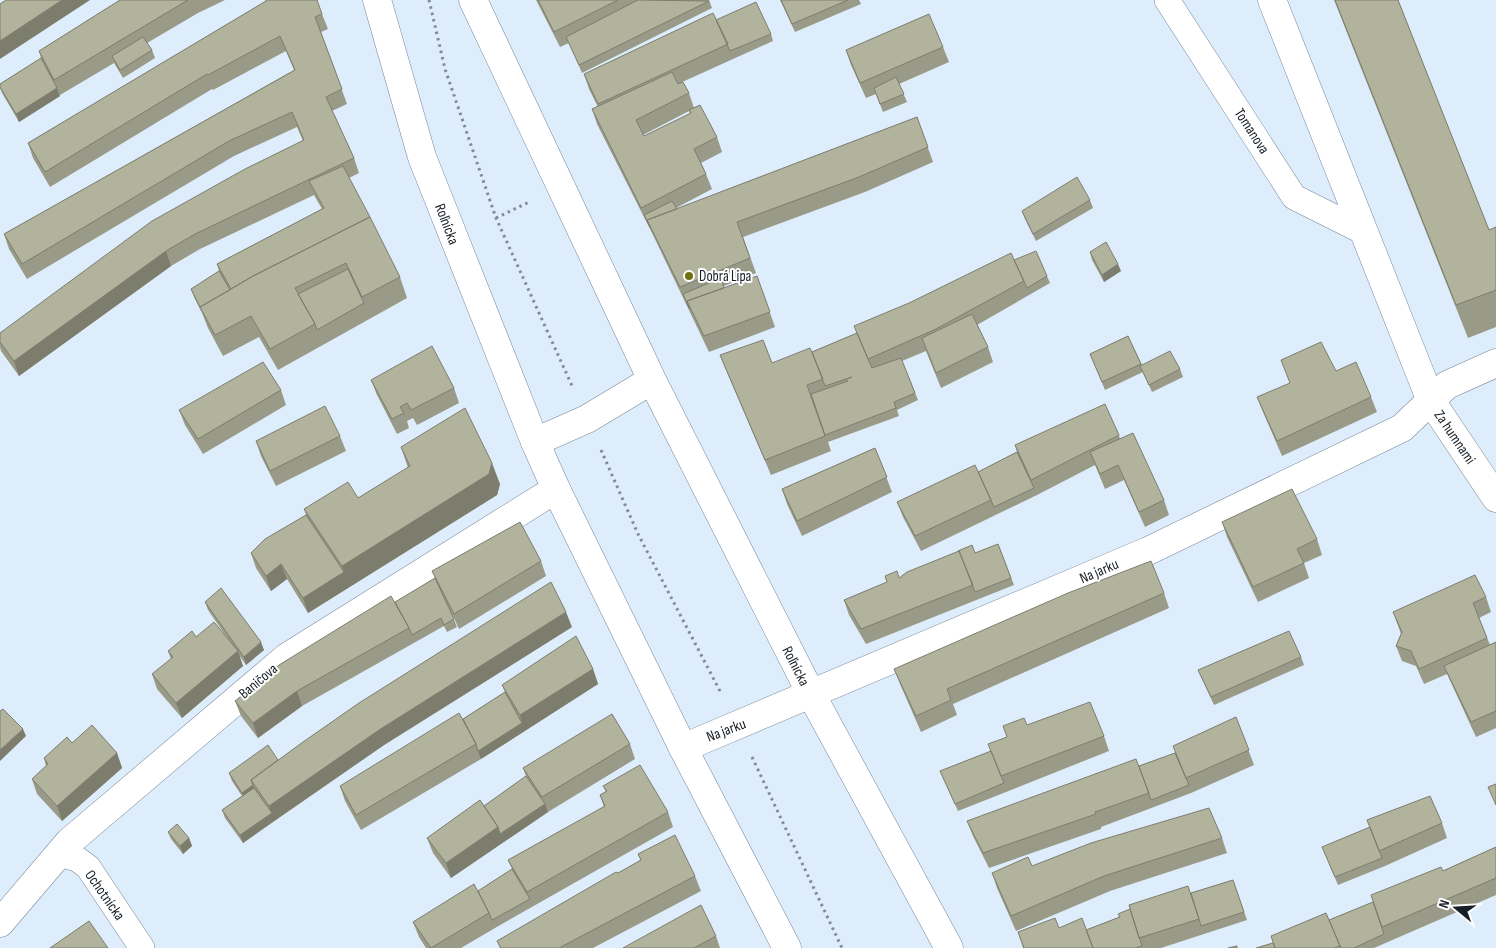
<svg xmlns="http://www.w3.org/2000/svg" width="1496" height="948" viewBox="0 0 1496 948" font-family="'Sofia Sans Condensed',sans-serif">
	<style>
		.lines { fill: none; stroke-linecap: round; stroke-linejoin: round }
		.service-casing { stroke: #778898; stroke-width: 26 }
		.minor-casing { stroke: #778898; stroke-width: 29 }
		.tertiary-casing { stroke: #778898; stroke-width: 29 }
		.path { stroke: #7f8b95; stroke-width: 3; stroke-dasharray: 2.5 4; stroke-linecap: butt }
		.service { stroke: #fff; stroke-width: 25 }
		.minor { stroke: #fff; stroke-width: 28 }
		.tertiary { stroke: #fff; stroke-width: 28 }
		.wall { fill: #999a87; fill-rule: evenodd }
		.shaded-wall { fill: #7d7d6e }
		.building { fill: #b2b39d; stroke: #7d7d6e }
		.poi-dot { fill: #707013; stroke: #fff; stroke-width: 2 }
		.labels { text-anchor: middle; stroke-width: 4; stroke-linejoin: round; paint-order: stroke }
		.street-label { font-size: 15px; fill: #171e24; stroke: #fff }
		.poi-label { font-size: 15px; fill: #171e24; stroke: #fff; text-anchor: start }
	</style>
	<rect width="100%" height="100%" fill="#deedfc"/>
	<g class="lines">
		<defs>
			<path id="service" d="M1167 0 1294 197 1364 232
				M59 854 77 859 88 867 142 948"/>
			<path id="minor" d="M473 0 652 380 811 694 949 948
				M1272 0 1431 401 1496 498
				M535 442 587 419 652 380
				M683 748 1148 551 1402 428 1447 385 1496 363
				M0 923 69 842 287 657 556 489"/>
			<path id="tertiary" d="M377 0 422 157 535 442 556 489 683 748 787 948"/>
		</defs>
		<use href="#service" class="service-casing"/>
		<use href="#minor" class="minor-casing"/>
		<use href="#tertiary" class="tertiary-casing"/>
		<path class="path" d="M429 0 445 69 496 218 573 388
			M496 218 529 202
			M601 450 638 534 721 693
			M752 757 842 948"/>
		<use href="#service" class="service"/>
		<use href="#minor" class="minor"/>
		<use href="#tertiary" class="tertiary"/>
	</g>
	<path class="wall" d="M120 0H225L198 13 147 43 152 50 155 58 123 78 114 63 60 95 59 93 60 96 19 122 2 93 0 88V84L41 58 39 51Z
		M536 0H709L712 8 582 73 569 43 560 47Z
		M780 0H859L861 4 795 32Z
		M1334 0H1398L1489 230 1496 227V327L1468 338Z
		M266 1 322 14 328 29 321 32 347 104 332 111 354 158 359 173 349 178 400 277 407 298 278 370 259 337 223 356 208 328 202 313 194 297 191 289 219 271 217 264 322 209 314 195 200 249 171 266 19 376 1 351 0 347V333L303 141 297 127 234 156 27 279 9 249 4 234 294 70 286 51 213 90 212 89 50 187 33 158 28 143Z
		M716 20 771 34 773 41 733 59 680 83 689 93 694 108 717 137 722 152 701 163 706 174 712 189 676 208 677 209 917 117 933 162 865 192 743 237 756 273 724 286V288L757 276 775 327 709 352 653 235 597 124 592 109 598 107 589 89 584 74ZM689 111 690 114 644 136 643 135Z
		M943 47 949 62 899 84 907 102 883 112 876 94 866 98 851 65 846 50Z
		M1090 200 1093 208 1036 241 1025 219 1022 211Z
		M1090 252 1121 271 1104 282 1092 260Z
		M1014 260 1047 276 1050 283 977 325 988 347 993 362 941 388 926 351 902 361 918 400 897 410 899 416 828 442 831 451 771 475 726 370 720 355 772 363 812 352 857 333Z
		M1128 336 1142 365 1180 369 1183 377 1152 392 1143 372 1105 390 1090 354Z
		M1336 371 1371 397 1377 412 1282 456 1263 412 1257 397Z
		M371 380 454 388 459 403 417 425 413 418 407 421 409 428 397 434 377 395Z
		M281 390 286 405 203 454 185 425 179 410Z
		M1119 435 1120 439 1164 500 1169 515 1145 527 1124 480 1105 489 1095 465 1037 495 921 551 903 517 897 502 978 472 1017 452 1015 445Z
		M340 436 346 451 276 486 261 456 256 441Z
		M401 447 500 484 497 495 308 613 287 579 271 591 256 568 251 553 306 515 304 509 358 498 408 468Z
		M875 448 892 492 802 536 787 504 782 489Z
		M1222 522 1317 539 1322 555 1304 563 1309 578 1258 602 1227 537Z
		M998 544 1014 585 866 644 849 615 844 600 899 578 975 553Z
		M541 561 546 576 459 629 450 609 457 627 447 632 444 626 302 706 258 738 241 716 235 701 435 578 432 571Z
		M1164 593 1169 608 953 704 957 715 921 732 900 684 894 669Z
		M1486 597 1491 612 1479 618 1490 645 1496 642V728L1476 737 1447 674 1424 684 1416 666 1402 661 1396 646 1401 634 1393 612Z
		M205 602 264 650 246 665 239 655 243 666 182 718 157 689 152 674 171 659 168 651 196 637 230 642 208 610Z
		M572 627 384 745 243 843 225 818 222 810 242 796 232 781 229 773 278 760Z
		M1301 657 1304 665 1214 705 1198 670Z
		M593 669 598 684 481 759 361 830 345 801 340 786 463 719 505 692 502 685Z
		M1236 717 1254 765 1191 793 1101 827V829L989 868 973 836 967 821 1139 766 1175 753Z
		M1027 725 1104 736 1109 751 958 811 940 771 991 751 1007 737Z
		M72 743 117 753 122 768 62 821 37 794 32 779 46 766 44 758Z
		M630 744 635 759 548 812 451 878 433 853 427 838 484 806 526 776 523 768Z
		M603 786 668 812 673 827 495 928 461 948H426L419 937 413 922 478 891 512 869 508 860 604 807 600 795 606 792Z
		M1442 823 1447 838 1385 866 1338 885 1322 847Z
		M168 832 189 838 192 846 183 854 171 839Z
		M1222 838 1227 853 1110 891 1016 931 997 888 992 873Z
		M1496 847V895L1374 948H1256L1273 943 1373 902Z
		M638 854 695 876 701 891 593 948H500L497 941 641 860Z
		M1233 880 1247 920 1161 948H1023L1018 932 1086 930 1119 917 1118 914 1191 893Z
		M716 936 720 948H623Z"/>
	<path class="shaded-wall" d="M62 0H90L0 59V41Z
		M57 88 60 96 19 122 16 114Z
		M166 251 171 266 19 376 14 361Z
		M1118 264 1121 271 1104 282 1102 275Z
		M492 463 500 484 497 495 308 613 303 598 344 572 342 566Z
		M281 564 287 579 271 591 266 576Z
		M566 612 572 627 384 745 274 821 269 806 379 730Z
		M261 642 264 650 246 665 244 657Z
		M238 651 243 666 182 718 176 703Z
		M593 669 598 684 481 759 478 751 522 723 520 715Z
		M297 691 302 706 258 738 253 723Z
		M23 729 26 736 0 761V750Z
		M117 753 122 768 62 821 57 806Z
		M253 785 256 793 245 801 242 793Z
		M545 804 548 812 451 878 446 863 498 827Z
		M272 813 274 821 243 843 240 835Z
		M189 838 192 846 183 854 180 846Z"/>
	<path class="building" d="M6 0H62L0 41V4Z
		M120 0H188L54 80 39 51Z
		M266 0H317L322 14 315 17 342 89 326 97 354 158 195 234 166 251 14 361 0 342V333L152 221 245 169 304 140 292 112 229 141 22 264 4 234 295 70 280 36 208 75 207 74 45 172 28 143 266 1Z
		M538 0H618L554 32Z
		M638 0 709 1 579 65 566 37Z
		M781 0H848L792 24Z
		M1335 0H1398L1489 230 1496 227V290L1456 305Z
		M756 2 771 34 730 51 716 20Z
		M713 13 728 44 598 104 584 74Z
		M929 14 943 47 860 83 846 50Z
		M143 37 152 50 120 70 112 56Z
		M41 58 57 88 16 114 0 87V84Z
		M672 72 678 84 683 82 689 93 636 120 644 136 691 113 689 110 700 105 717 137 694 149 706 174 641 208 592 109Z
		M896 77 904 94 880 104 874 88Z
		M917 117 928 147 859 177 737 222 750 258 680 287 647 220Z
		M343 166 370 217 253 276 231 289 217 264 324 208 309 181Z
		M1077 177 1090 200 1033 234 1022 211Z
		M672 201 677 209 647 220 650 227 644 215Z
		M370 217 400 277 362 297 346 263 295 288 315 324 270 349 251 316 215 335 200 307 253 276Z
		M1106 242 1118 264 1102 275 1090 252Z
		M1036 251 1047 276 1027 288 1014 260Z
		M1011 253 1024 281 936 329 868 359 854 326 909 303Z
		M348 269 364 303 317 330 315 324 298 294Z
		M219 271 230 290 200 307 191 289Z
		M757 276 770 312 704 336 687 301Z
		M721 278 724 288 687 301 689 308 683 294Z
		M972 314 988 347 936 373 922 338Z
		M857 333 872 368 901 358 915 393 894 402 896 408 825 435 811 394 848 381 846 379 852 377 825 386 812 352Z
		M1128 336 1141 364 1102 382 1090 354Z
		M763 340 772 363 810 348 823 379 807 385 825 436 765 460 720 355Z
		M1321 342 1336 371 1356 362 1371 397 1277 441 1257 397 1290 383 1281 360Z
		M432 346 454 388 411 410 407 403 400 407 404 413 392 419 371 380Z
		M1170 351 1180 369 1149 385 1140 366Z
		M263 362 281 390 198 439 179 410Z
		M1105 404 1119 435 1031 480 1015 445Z
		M325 406 340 436 270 471 256 441Z
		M465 408 492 463 489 474 342 566 304 509 348 482 358 498 410 466 401 447Z
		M1133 433 1164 500 1139 512 1118 465 1100 474 1090 452Z
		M875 448 887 477 797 521 782 489Z
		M1017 452 1034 488 994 507 978 472Z
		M975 465 991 500 915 536 897 502Z
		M1292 489 1317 539 1297 549 1304 563 1253 587 1222 522Z
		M306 515 344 572 303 598 281 564 266 576 251 553 265 539Z
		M520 522 541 561 454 614 432 571Z
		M998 544 1011 578 975 592 959 551H958L972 545 975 553Z
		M959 551 973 585 861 629 844 600 887 582 885 576 897 571 899 578 907 572Z
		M1151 561 1164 593 947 689 951 700 916 716 894 669 1068 593Z
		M1475 575 1486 597 1473 603 1487 638 1419 669 1411 651 1396 646 1402 632 1393 612Z
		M435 578 454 619 444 625 441 618 412 635 409 628 395 602Z
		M551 582 566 612 379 730 269 806 251 780 303 742 359 703Z
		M221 588 261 642 244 657 205 602Z
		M391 596 409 628 297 691 253 723 235 701 279 665Z
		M214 622 238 651 176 703 152 674 173 657 168 651 192 631 196 637Z
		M1289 631 1301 657 1211 697 1198 670Z
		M576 636 593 669 520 715 502 685Z
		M1496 642V711L1471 722 1444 666Z
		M505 692 522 723 478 751 476 744 463 719Z
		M1090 702 1104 736 1001 776 988 744 1007 737 1003 726 1024 718 1027 725Z
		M3 709 23 729 0 750V711Z
		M459 713 476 744 356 815 340 786Z
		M612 714 630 744 542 797 523 768Z
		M1236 717 1249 750 1186 778 1173 746Z
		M92 725 117 753 57 806 32 779 48 764 44 758 67 737 72 743Z
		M268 745 278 760 251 780 253 785 242 793 229 773Z
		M991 751 1004 783 955 804 940 771Z
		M1175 753 1189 785 1151 800 1139 766Z
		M1136 759 1149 793 1095 812 1096 814 983 853 967 821Z
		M640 765 668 812 527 892 508 860 605 806 600 795 607 791 603 786Z
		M526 776 545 804 500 834 498 827 484 806Z
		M1496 784V805L1488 787Z
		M254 788 272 813 240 835 222 810Z
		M1430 796 1442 823 1379 851 1367 820Z
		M480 800 498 827 446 863 427 838Z
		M1209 808 1222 838 1104 876 1011 916 992 873 1028 857 1032 866 1091 843Z
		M177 824 189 838 180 846 168 832Z
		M1370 827 1382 858 1335 877 1322 847Z
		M675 835 695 876 559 948H501L497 941 616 872 618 873 641 860 638 854Z
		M1496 847V878L1382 927 1371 895 1441 867 1443 871Z
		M512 869 530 899 492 920 489 913 478 891Z
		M1233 880 1244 912 1201 926 1191 893Z
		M474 884 489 913 431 948 413 922Z
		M1188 886 1199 919 1139 938 1129 905Z
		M1373 902 1384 934 1354 948H1341L1329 920Z
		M701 905 716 936 694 948H623Z
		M1130 909 1142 946 1135 948H1093L1086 930 1120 917 1118 914Z
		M1326 913 1340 946 1334 948H1275L1271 936Z
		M1055 918 1059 928 1082 918 1093 948H1024L1018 932Z
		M89 921 108 948H50Z
		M1273 943 1275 948H1256Z
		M1237 946V948H1228Z"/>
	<circle class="poi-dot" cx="689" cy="276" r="5"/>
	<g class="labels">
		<g class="street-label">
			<text transform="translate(1252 131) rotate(57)" y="5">Tomanova</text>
			<text transform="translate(447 224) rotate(69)" y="5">Roľnícka</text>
			<text transform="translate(1455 437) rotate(56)" y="5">Za humnami</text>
			<text transform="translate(1099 571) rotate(-23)" y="5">Na jarku</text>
			<text transform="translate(796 666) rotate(63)" y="5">Roľnícka</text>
			<text transform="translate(258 681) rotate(-40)" y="5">Baničova</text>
			<text transform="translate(726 730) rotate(-21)" y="5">Na jarku</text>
			<text transform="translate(105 895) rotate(55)" y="5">Ochotnícka</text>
		</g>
		<g class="poi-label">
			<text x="699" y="281">Dobrá Lipa</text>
		</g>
	</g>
	<g transform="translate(1456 908) rotate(288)" stroke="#ffffff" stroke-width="4" paint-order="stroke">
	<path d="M0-4L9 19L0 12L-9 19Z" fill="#171e24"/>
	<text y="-8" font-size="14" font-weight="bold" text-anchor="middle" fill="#171e24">N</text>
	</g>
</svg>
